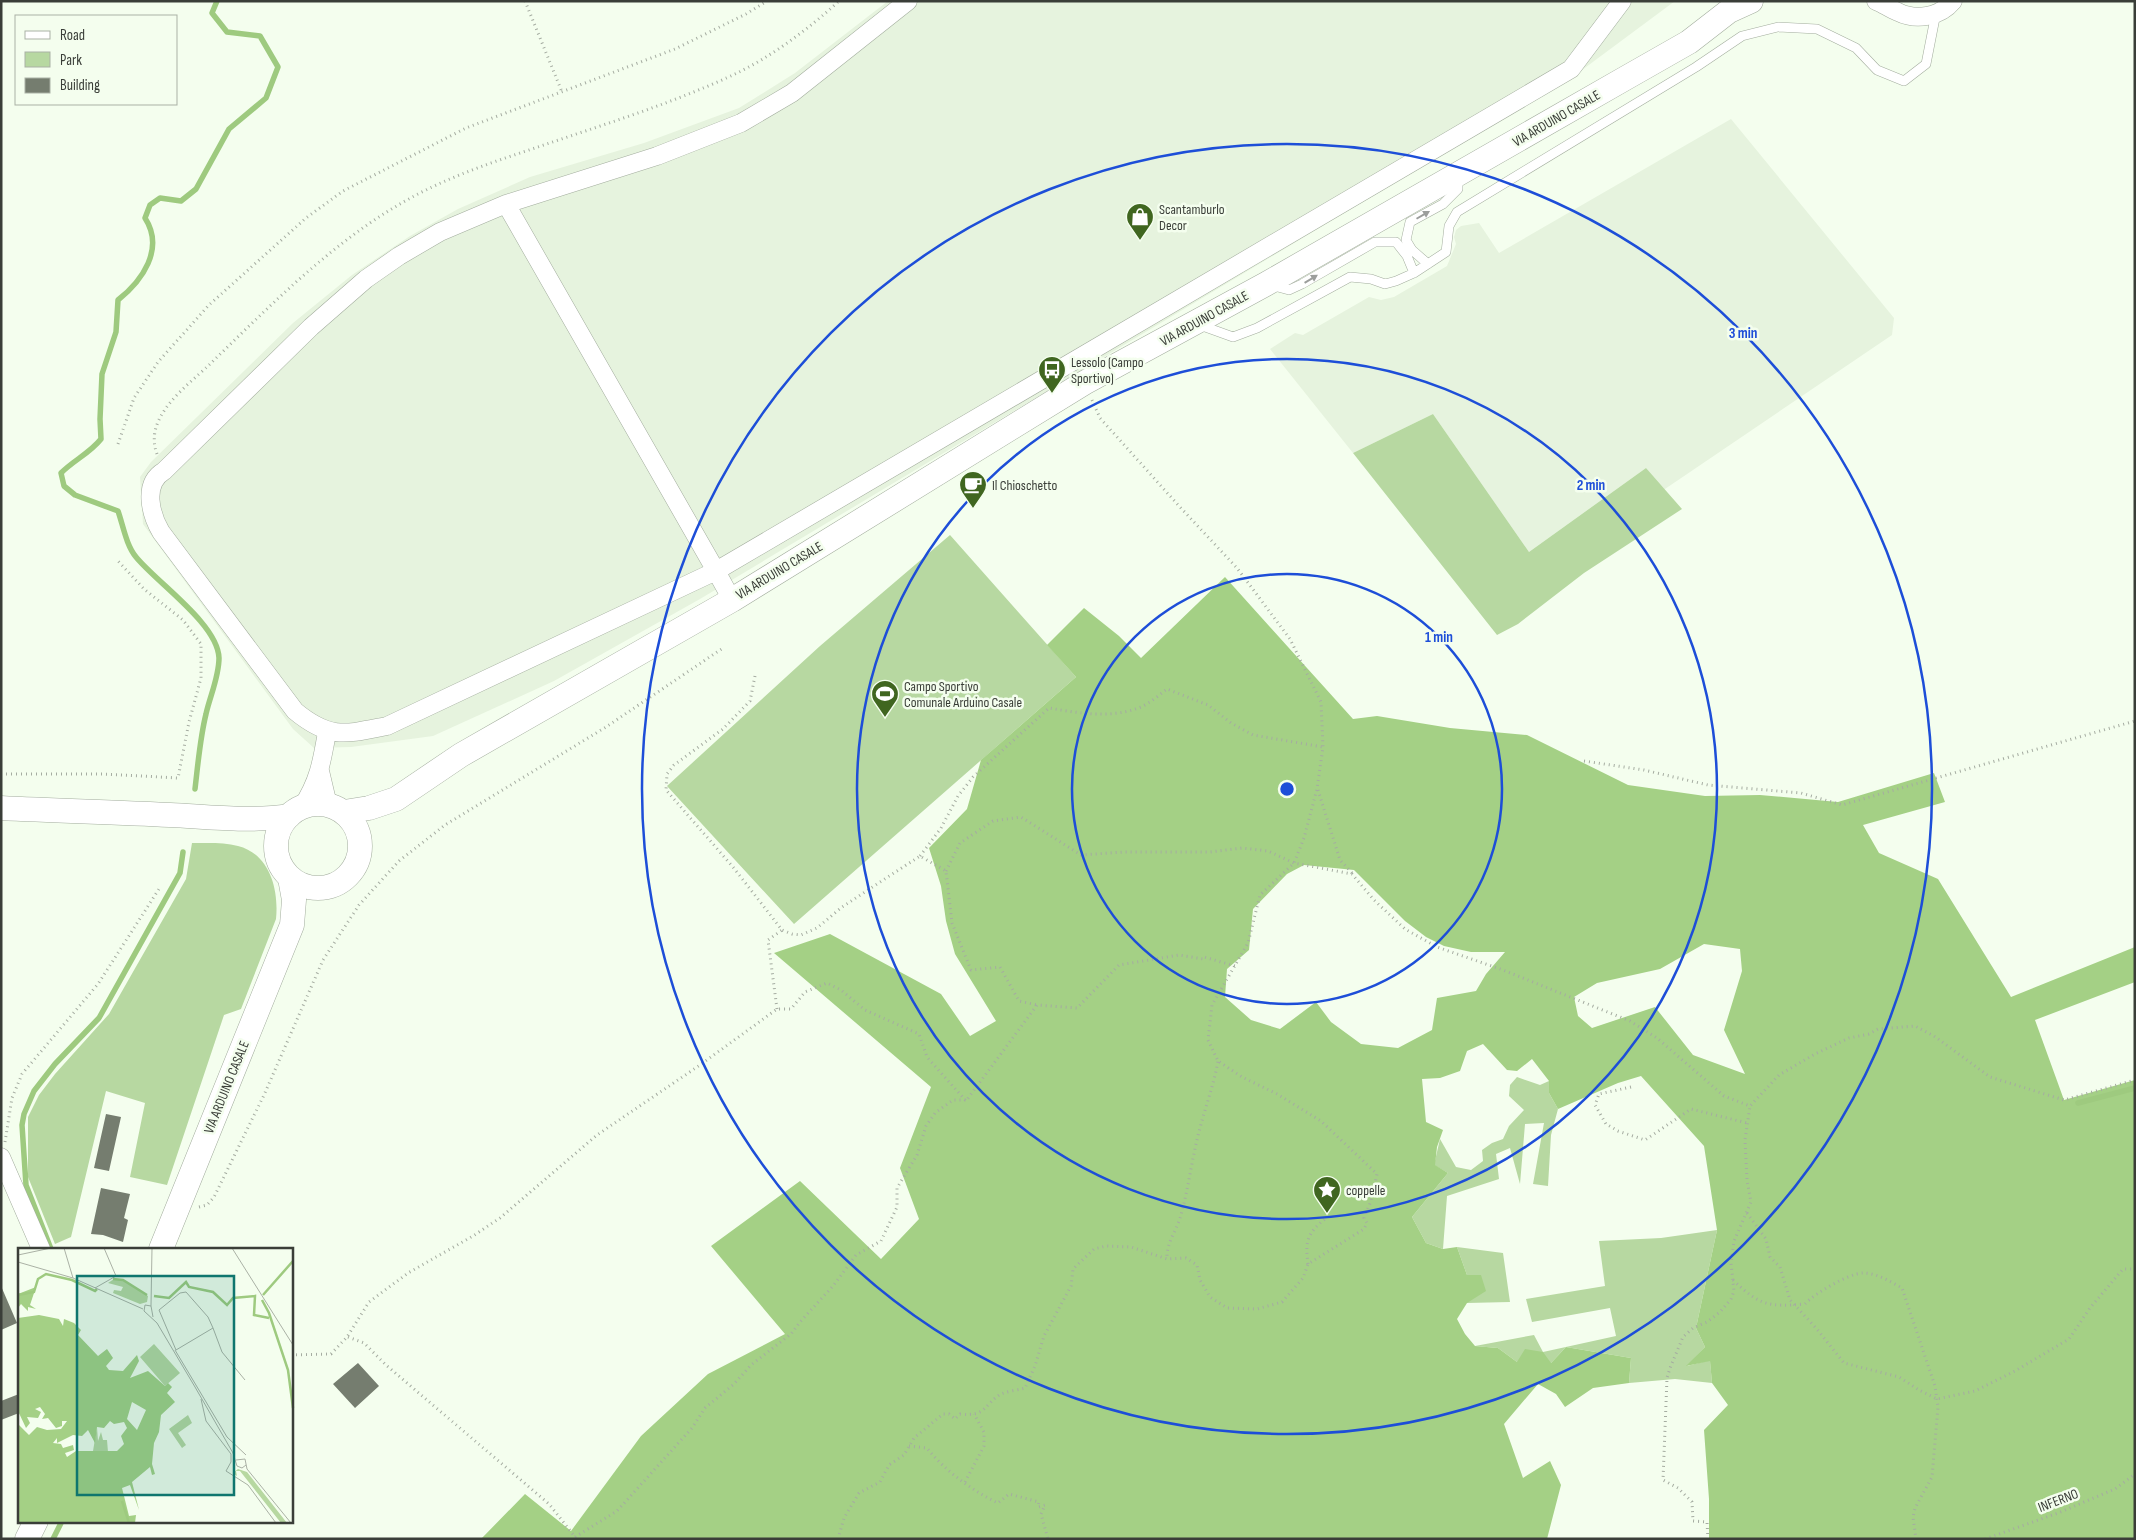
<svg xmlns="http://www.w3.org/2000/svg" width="2136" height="1540" viewBox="0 0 2136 1540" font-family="'Sofia Sans Condensed',sans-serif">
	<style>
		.built { fill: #e6f3de }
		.green { fill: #b7d8a1 }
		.forest { fill: #a4d085; fill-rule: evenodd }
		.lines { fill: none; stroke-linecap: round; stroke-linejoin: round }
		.stream { stroke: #9eca7f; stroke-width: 5.5 }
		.building { fill: #757d6f }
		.lane-casing { stroke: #a3ad9e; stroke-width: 10 }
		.street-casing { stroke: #a3ad9e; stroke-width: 19 }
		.secondary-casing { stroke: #a3ad9e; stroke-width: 25 }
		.path { stroke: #a5aca1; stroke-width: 3; stroke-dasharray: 1 4; stroke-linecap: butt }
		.lane { stroke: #fff; stroke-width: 9 }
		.street { stroke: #fff; stroke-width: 18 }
		.secondary { stroke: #fff; stroke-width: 24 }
		.oneway { fill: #9c9e9c }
		.ring { fill: none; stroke: #1d4ed8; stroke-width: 2.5 }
		.labels { text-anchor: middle; stroke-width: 5; stroke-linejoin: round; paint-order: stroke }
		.street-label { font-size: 14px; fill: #3a3e38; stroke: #f4feee }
		.poi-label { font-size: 14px; fill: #3a3e38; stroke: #f4feee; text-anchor: start }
		.inset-river { fill: none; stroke: #9eca7f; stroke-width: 2.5 }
		.inset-road { fill: none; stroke: #aab1a5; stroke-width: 1 }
		.view { fill: #0f766e; fill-opacity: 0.15; stroke: #0f766e; stroke-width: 2.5 }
		.inset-edge { fill: none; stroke: #3a3e38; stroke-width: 2.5 }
		.centre { fill: #1d4ed8; stroke: #f4feee; stroke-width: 2.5 }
		.ring-label { font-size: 15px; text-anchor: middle; font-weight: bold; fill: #1d4ed8; stroke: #f4feee; stroke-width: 5; stroke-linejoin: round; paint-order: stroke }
	</style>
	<rect width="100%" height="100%" fill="#f4feee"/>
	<path class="built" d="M888 1H1675L1578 73 700 599 554 681 433 736 351 747 314 748 293 729 143 524 140 477 151 462 293 323 352 275 410 236 458 209 530 177 644 143 739 108 795 73Z
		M1731 119 1894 318 1892 335 1662 491 1646 468 1529 552 1433 414 1353 453 1270 349 1295 333 1303 335 1369 297 1381 300 1394 297 1447 266 1456 244 1454 237 1456 230 1461 226 1479 223 1499 253Z"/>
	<path class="green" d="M1433 414 1529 552 1646 468 1682 509 1584 573 1518 624 1497 635 1353 453Z
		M950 535 1076 677 794 924 667 786 820 646Z
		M192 843C207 843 224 842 238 846 270 854 279 890 276 919L241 1009 224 1015 167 1185 130 1177 145 1103 106 1091 71 1237 55 1244 28 1177V1117L39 1095 55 1074 109 1014 186 879Z
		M1517 1077 1540 1085 1549 1081V1093L1558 1109 1551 1135 1548 1186 1533 1184 1544 1123 1525 1124 1520 1184 1510 1148 1496 1154 1499 1179 1447 1196 1443 1249 1426 1243 1412 1217 1448 1173 1434 1165 1440 1139 1456 1167 1471 1170 1483 1161 1482 1150 1492 1143 1503 1139 1509 1126 1524 1110 1509 1096 1510 1085Z
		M1717 1230 1696 1328 1705 1347 1687 1366 1710 1360 1712 1383 1675 1379 1629 1383 1631 1358 1566 1347 1551 1363 1517 1362 1498 1348 1475 1346 1534 1335 1543 1352 1616 1336 1610 1308 1532 1322 1526 1299 1605 1286 1599 1241 1661 1238Z
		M1457 1247 1503 1253 1510 1302 1467 1303V1275Z"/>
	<path class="forest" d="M1225 577 1353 719 1377 716 1450 728 1527 735 1628 785 1705 796 1760 795 1838 802 1934 773 1945 802 1863 825 1879 853 1938 879 2011 997 2135 947V982L2035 1020 2064 1100 2135 1080V1539H1709V1499L1704 1430 1728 1405 1712 1383 1710 1361 1686 1366 1705 1347 1696 1328 1717 1230 1704 1146 1641 1076 1618 1083 1558 1109 1549 1093V1081L1532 1059 1517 1071 1507 1070 1483 1044 1467 1051 1460 1071 1440 1078 1422 1079 1426 1122 1443 1130 1437 1147 1435 1165 1448 1173 1412 1217 1426 1243 1443 1249 1457 1247 1467 1275H1481L1486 1291 1467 1303 1457 1319 1465 1334 1475 1346 1498 1348 1517 1362 1525 1349 1543 1352 1551 1363 1566 1347 1631 1358 1629 1383 1593 1388 1565 1407 1556 1394 1538 1384 1504 1424 1523 1478 1550 1461 1561 1485 1547 1539H481L525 1494 571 1531 641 1436 708 1374 785 1334 711 1246 800 1181 881 1259 919 1219 900 1168 931 1087 774 953 830 934 941 994 970 1036 996 1021 955 954 946 921 941 886 929 848 967 809 981 760 1076 677 1047 645 1084 608 1119 636 1141 658ZM1304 865 1354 870 1405 921 1426 937 1444 946 1471 952H1505L1486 974 1476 991 1437 998 1432 1030 1398 1048 1361 1044 1331 1022 1316 1002 1280 1029 1251 1020 1225 997 1227 969 1249 950 1253 909 1287 874ZM1704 944 1740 949 1742 971 1724 1030 1745 1074 1693 1055 1655 1007 1592 1028 1578 1016 1574 997 1597 983 1660 969Z"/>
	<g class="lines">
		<path class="stream" d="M195 789C198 764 200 738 206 714 210 696 219 677 219 658 218 624 156 582 136 557 126 545 123 525 118 511L75 495 64 486 61 473C74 460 90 453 101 439L100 419 102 374 116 332 118 300C142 281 165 249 145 218L150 205 160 198 181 201 196 189 229 129 266 98 278 67 260 36 227 32 212 13 217 1
			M2078 1103 2135 1088
			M51 1249 26 1185 22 1125 24 1114 34 1091 55 1064 99 1018 180 873 183 852
			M53 1539 62 1521"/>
	</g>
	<path class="building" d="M106 1114 121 1117 109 1171 94 1168Z
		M101 1188 130 1194 124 1218 128 1220 123 1242 103 1235 91 1234Z
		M1 1286 17 1323 1 1330Z
		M358 1363 379 1386 355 1408 333 1384Z
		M19 1394V1413L1 1420V1401Z"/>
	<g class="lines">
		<defs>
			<path id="lane" d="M1428 264 1412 250 1406 240 1410 222 1443 204 1458 189V177
				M1271 285 1289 290 1302 284 1375 242H1396L1407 256 1414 273
				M1197 324 1233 337 1257 328 1350 277 1371 279 1385 284 1396 281 1414 273 1446 252 1449 226 1457 212 1696 67 1742 36 1778 27 1817 29 1856 48 1877 70 1904 81 1926 64 1936 13"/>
			<path id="street" d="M1876 1C1884 4 1890 9 1898 12 1916 21 1940 17 1953 1
				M506 204 716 571 387 726C346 734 330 740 295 711L161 532C151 515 142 484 164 471L311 327 366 279 399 256 440 232 506 204 657 156 741 123 792 93 908 1
				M732 600 716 571 1571 69 1622 1
				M320 771 328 805
				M302 807C319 781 322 761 327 732
				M1 1157 41 1249"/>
			<path id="secondary" d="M276 846a42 42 0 1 1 84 0a42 42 0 1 1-84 0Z
				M1 808C58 811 114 812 170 815 210 817 249 822 289 816
				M344 812 369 808 396 799 461 755 732 600 1084 383 1266 284 1624 79 1689 42 1729 11 1751 1
				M161 1249 292 925 294 900 290 878
				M27 1539 36 1521"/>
		</defs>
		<use href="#lane" class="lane-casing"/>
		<use href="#street" class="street-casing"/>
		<use href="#secondary" class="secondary-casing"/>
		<path class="path" d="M525 1 562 92
			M1092 400 1100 418 1179 506 1237 568 1290 639 1321 702 1323 747 1317 789 1304 838 1294 863 1260 895 1248 943 1212 1005 1208 1040 1218 1061 1242 1077 1277 1094 1321 1121 1377 1174 1371 1201 1364 1218 1367 1223 1364 1229 1308 1264 1303 1278 1282 1302 1257 1309 1227 1308 1210 1297 1200 1280 1197 1265 1186 1258 1167 1259
			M118 444 134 398 158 362 209 305 306 218 343 191 466 128 675 49 746 14 767 1
			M157 454C143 417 186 387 209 365 274 302 340 234 420 193 457 174 496 161 535 148 602 125 671 104 735 74 771 57 810 28 839 1
			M755 676 750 701 723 729 674 765 667 774 666 790 733 867 782 930 792 934 801 935 817 928 842 907 920 856 946 871 952 923 971 970 1000 967 1019 1001 1037 1005
			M1584 761 1644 770 1708 785 1801 793 1842 805 2135 721
			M1 774H103L178 778 189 722 201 678V644L183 620 144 589 118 561
			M1318 790 1340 860 1352 873
			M920 856 941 828 958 796 973 777 1049 708C1078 713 1112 719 1141 707 1150 703 1159 695 1167 689L1208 705 1231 723 1253 735 1323 747
			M946 871 960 843 993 821 1021 817 1081 855 1124 852H1210L1242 848 1268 851 1294 863 1352 874 1374 900 1405 929 1437 947 1503 970 1630 1021 1657 1038 1724 1096 1750 1106 1779 1075 1815 1054 1849 1038 1869 1034 1878 1029 1915 1026 1934 1036 1990 1077 2064 1100 2135 1080
			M777 1009 768 940 782 930
			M1631 1087 1599 1094 1595 1105 1606 1124 1618 1131 1645 1140 1691 1109 1747 1123
			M5 1142 12 1098 22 1074 98 984 159 889
			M199 1207 207 1205 214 1197 264 1095 323 960 359 905 399 861 445 825 606 727 723 648
			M1747 1213 1766 1239 1770 1257 1780 1267 1790 1300 1816 1328 1844 1363 1899 1377 1919 1390 1937 1399 1975 1391 2015 1371 2069 1339 2090 1308 2123 1269H2135
			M1308 1264C1305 1240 1307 1234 1326 1218
			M1733 1280C1760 1306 1769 1307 1805 1304 1814 1294 1849 1273 1863 1273 1877 1273 1891 1282 1902 1288L1935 1386 1938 1407 1932 1477 1915 1508 1913 1517 1916 1539
			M348 1337 364 1343 386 1365 549 1504 576 1538
			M291 1355 331 1354 347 1337 369 1302 408 1273 473 1236 500 1218 597 1135 700 1065 777 1009H791L805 992 827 983 841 990 865 1010 919 1034 927 1057 966 1101 1037 1005 1077 1008 1119 965 1179 955 1203 959 1204 957 1235 966
			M909 1446 927 1448C944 1470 974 1492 998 1503L1009 1494 1039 1502 1038 1507 1045 1505 1041 1514 1048 1539
			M965 1482 984 1446V1432L974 1414
			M575 1537 617 1511 692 1428 705 1408 734 1384 751 1365 791 1334 800 1322 833 1286 856 1255 881 1241 897 1207V1188L917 1155 926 1126 935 1113 953 1100H966
			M838 1539 844 1518 859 1493 880 1482 889 1465 904 1455 914 1438 943 1414H949L955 1419 960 1414C987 1417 984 1404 1001 1394 1008 1391 1018 1390 1025 1388L1035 1366 1044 1336 1071 1286 1073 1269 1094 1249 1106 1246 1131 1247 1167 1259C1166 1243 1177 1230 1181 1215 1189 1186 1192 1157 1200 1128 1206 1105 1214 1084 1218 1061
			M1708 1539 1707 1522 1693 1521 1692 1502 1678 1488 1663 1480 1667 1378 1670 1368 1683 1337 1693 1328 1707 1322 1720 1312 1731 1299 1734 1291 1731 1263 1734 1241 1751 1202 1747 1180 1745 1140 1750 1106
			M1985 1539 2058 1513 2115 1489 2135 1474"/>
		<use href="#lane" class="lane"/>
		<use href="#street" class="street"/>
		<use href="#secondary" class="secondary"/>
	</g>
	<defs><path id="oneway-solid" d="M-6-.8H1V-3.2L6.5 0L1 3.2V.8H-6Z" transform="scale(1.25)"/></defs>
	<g class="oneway">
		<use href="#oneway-solid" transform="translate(1423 215) rotate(-30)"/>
		<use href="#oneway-solid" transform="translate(1311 279) rotate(-31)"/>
	</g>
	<g class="ring">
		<circle cx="1287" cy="789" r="215"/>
		<circle cx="1287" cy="789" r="430"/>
		<circle cx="1287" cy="789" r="645"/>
	</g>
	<defs>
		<symbol id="shop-pin" viewBox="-11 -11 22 30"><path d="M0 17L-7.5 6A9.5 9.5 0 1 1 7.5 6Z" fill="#406620" stroke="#f4feee"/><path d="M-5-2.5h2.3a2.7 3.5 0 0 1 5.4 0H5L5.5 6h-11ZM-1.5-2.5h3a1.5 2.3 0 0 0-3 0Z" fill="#fff"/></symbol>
		<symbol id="bus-pin" viewBox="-11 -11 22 30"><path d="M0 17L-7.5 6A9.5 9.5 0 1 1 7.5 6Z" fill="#406620" stroke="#f4feee"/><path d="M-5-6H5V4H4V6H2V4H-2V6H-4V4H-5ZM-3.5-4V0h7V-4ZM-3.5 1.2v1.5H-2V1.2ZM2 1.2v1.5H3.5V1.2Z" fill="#fff"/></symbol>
		<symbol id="cafe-pin" viewBox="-11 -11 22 30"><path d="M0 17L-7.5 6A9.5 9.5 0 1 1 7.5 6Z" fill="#406620" stroke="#f4feee"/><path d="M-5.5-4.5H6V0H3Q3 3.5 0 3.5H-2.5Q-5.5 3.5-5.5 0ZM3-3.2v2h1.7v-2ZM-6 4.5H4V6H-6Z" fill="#fff"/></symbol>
		<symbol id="stadium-pin" viewBox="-11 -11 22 30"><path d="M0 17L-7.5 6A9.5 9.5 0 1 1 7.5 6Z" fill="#406620" stroke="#f4feee"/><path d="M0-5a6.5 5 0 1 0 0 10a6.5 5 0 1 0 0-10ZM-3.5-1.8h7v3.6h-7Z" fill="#fff"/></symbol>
		<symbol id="sight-pin" viewBox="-11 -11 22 30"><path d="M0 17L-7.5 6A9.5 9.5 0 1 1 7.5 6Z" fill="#406620" stroke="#f4feee"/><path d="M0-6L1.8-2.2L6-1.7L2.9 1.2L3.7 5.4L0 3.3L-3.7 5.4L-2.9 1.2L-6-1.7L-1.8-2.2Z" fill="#fff"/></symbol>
	</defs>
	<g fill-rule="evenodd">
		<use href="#shop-pin" x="1124" y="201" width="32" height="43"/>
		<use href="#bus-pin" x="1036" y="354" width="32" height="43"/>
		<use href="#cafe-pin" x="957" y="469" width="32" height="43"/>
		<use href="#stadium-pin" x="869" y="678" width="32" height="43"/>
		<use href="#sight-pin" x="1311" y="1174" width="32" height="43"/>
	</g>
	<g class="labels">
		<g class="street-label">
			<text transform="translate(1556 118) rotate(-30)" y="5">VIA ARDUINO CASALE</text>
			<text transform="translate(1204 318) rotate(-29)" y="5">VIA ARDUINO CASALE</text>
			<text transform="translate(779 570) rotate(-31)" y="5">VIA ARDUINO CASALE</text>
			<text transform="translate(226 1087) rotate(-68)" y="5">VIA ARDUINO CASALE</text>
			<text transform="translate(2058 1500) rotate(-21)" y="5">INFERNO</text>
		</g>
		<g class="poi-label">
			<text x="1159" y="214">Scantamburlo<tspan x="1159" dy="16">Decor</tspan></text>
			<text x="1071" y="367">Lessolo (Campo<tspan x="1071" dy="16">Sportivo)</tspan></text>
			<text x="992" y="490">Il Chioschetto</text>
			<text x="904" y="691">Campo Sportivo<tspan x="904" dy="16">Comunale Arduino Casale</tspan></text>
			<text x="1346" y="1195">coppelle</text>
		</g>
	</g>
	<g transform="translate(18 1248)">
		<rect width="275" height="275" fill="#f4feee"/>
		<path d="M96 31H103L130 48 129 54 122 56 95 45 96 42 103 43 105 39 90 35ZM136 96 162 125 147 138 122 109ZM170 167 174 175 160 185 168 197 164 200 151 181ZM79 179 80 193 83 184 85 192H89L90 204 75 203ZM220 221 229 224 269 275H263L222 223H218L219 228 216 226V224Z" fill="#b7d8a1"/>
		<path d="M18 39 12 57 18 61 10 59V63L3 56 0 60V46ZM21 67 41 71 45 78 46 71 56 75 63 82 60 87 80 108 89 101 95 110 88 118 91 122 105 123 119 107 121 113 112 130 130 123 147 138 150 135 154 139 149 145 157 154 143 167 141 184 136 195 134 216 137 226 134 227 132 219 114 234 121 262 112 237 104 240 111 268 118 267 117 275H0V176L11 187 19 179 29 182 43 181 49 173H44V178L38 180 30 170 24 171 27 166 22 159 17 161 23 164 20 170 9 169 12 175 8 180 0 163V70ZM114 154 128 162 119 182 109 171ZM92 173 96 176 106 174 109 180 103 188 106 196 99 203H58L49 209 47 205 56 202 55 197 45 200 43 196 35 195 39 190V195L55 187 64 188 70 182 77 195 79 179 86 180Z" fill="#a4d085" fill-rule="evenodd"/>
		<path class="inset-river" d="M95 31 105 32 129 47M0 47 16 44 20 31 28 26 54 32 77 43 79 41M245 47 275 13M136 48 151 50 168 34 171 39 195 44 209 57 215 50 237 48 236 67 251 70M244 52 251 65 270 122 275 160M104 253 111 275"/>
		<path class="inset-road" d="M46 0 55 30M214 0 275 97M0 7 33 0M0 14 55 30 125 61M77 40 98 28 86 0M133 58 134 0M135 69 133 58 127 57 126 63 139 75 177 139 215 205 219 218 224 220 228 217M195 80 158 102 141 62 162 45 168 44 190 69 195 80 204 104 227 132M157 102 209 189 228 207M183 151 188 173 213 206V214L208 223 230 237 258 275M218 212 227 211 229 221 273 275"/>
		<path class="view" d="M59 28H216V247H59Z"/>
		<rect width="275" height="275" class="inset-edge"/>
	</g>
	<circle cx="1287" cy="789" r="8" class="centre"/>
	<g class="ring-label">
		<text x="1743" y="338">3 min</text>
		<text x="1591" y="490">2 min</text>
		<text x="1439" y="642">1 min</text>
	</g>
	<rect width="2136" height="1540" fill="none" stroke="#3a3e38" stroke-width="5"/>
	<rect x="15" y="15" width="162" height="90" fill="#f4feee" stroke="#aab1a5"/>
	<rect x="25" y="31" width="25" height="8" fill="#ffffff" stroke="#aab1a5"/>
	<text x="60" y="40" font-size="15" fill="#3a3e38">Road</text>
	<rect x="25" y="52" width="25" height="15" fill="#b7d8a1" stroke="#aab1a5"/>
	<text x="60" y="65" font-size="15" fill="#3a3e38">Park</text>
	<rect x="25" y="78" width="25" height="15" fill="#757d6f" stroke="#aab1a5"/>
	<text x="60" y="90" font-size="15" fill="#3a3e38">Building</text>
</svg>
